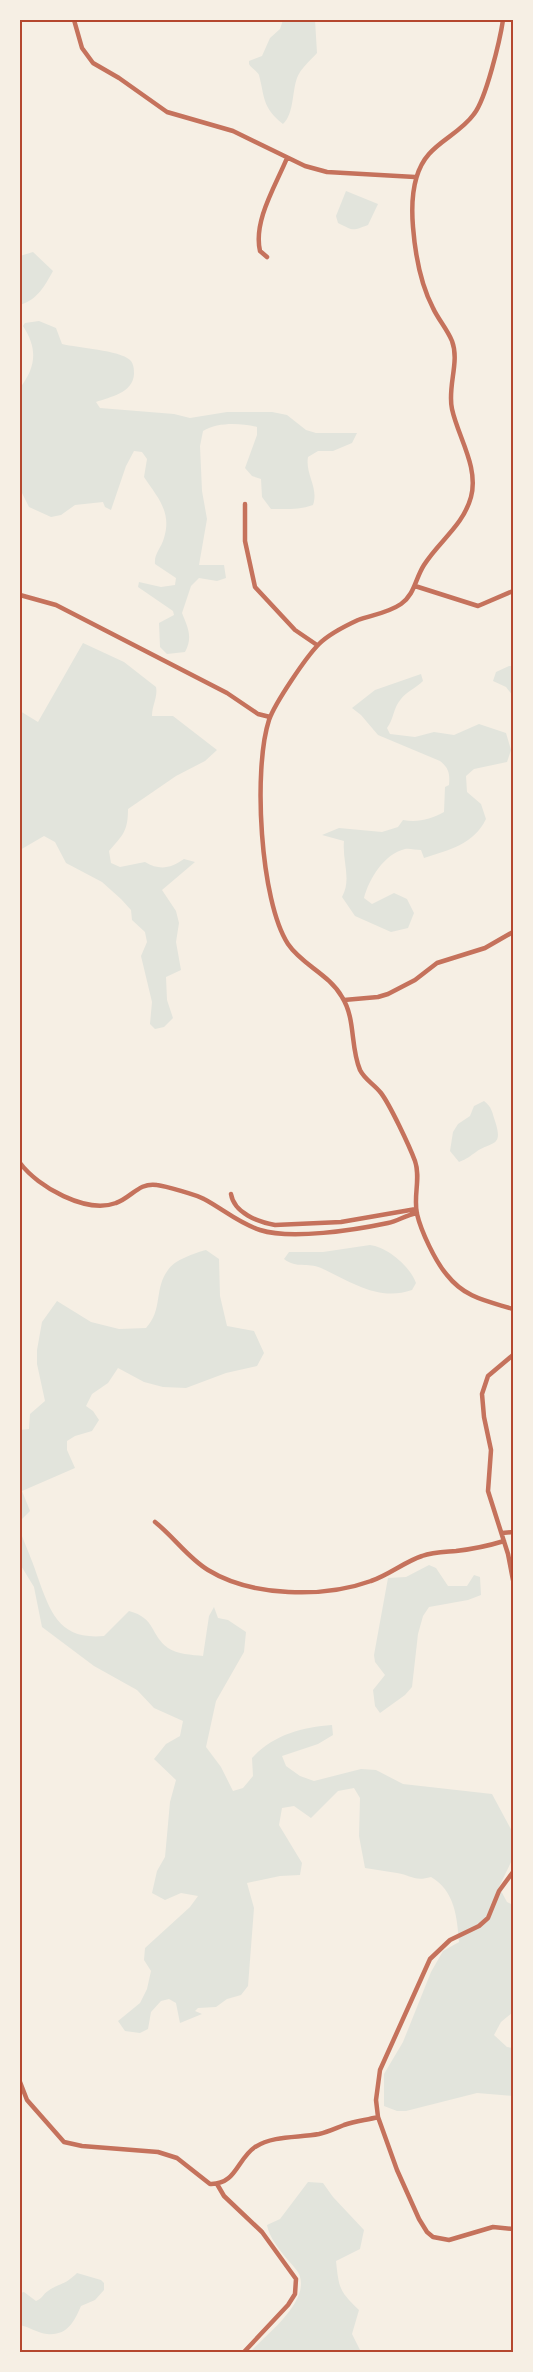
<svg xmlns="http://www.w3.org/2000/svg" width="533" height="2372" viewBox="0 0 533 2372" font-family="'Fira Sans Condensed',sans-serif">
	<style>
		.green { fill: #e2e4dc }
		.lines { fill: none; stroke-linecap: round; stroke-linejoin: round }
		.minor { stroke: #c5725c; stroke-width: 4.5 }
		.neatline { fill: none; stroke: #b5482f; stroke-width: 2 }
	</style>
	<rect width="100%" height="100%" fill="#f6efe4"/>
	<path class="green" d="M283 20H315L317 53C311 60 300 69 297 78 292 92 294 114 283 124 262 107 265 98 259 75 257 71 251 68 249 64V61L262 56 270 38 280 29Z
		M346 191 378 204 368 225C352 231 354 231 338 223L336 216Z
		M33 252 53 271C44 287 38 299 20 305V256Z
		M39 321 56 328 62 344C78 348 119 350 130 360 134 364 134 370 134 374 133 393 110 397 96 402L100 408 174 414 190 418 227 412H272L287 415 306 430 316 433H357L352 443 333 451H318L308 457C305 474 319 488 313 505 299 510 285 509 271 509L262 497 261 479 252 476 245 468 257 435V427C240 423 218 422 203 431L200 446 202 491 207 519 199 565H224L226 578 217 581 199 578 191 586 182 613C188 628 193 637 185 652L167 654 160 647 159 623 174 615 173 611 138 587 139 582 161 587 175 585 176 578 155 564C154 553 161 549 164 538 172 512 158 498 144 477L147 459 142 452 134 451 126 466 111 510 105 507 103 502 75 505 61 515 51 517 29 507 20 489V388C36 367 38 349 23 326L25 323Z
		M83 643 124 662 156 687C158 697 152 705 152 716H173L217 750 205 761 176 776 128 809C128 831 123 835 109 851L111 863 120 867 145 862C160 871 171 868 184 859L195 862 162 890 176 911 179 923 176 942 181 970 166 977 167 1000 173 1018 164 1027 155 1029 150 1024 152 1002 141 956 147 942 145 932 132 920 131 910 121 899 102 882 66 863 55 842 44 836 20 850V711L38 722Z
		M509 666H513V696L506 687 493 681 496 672Z
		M421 674 423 681C416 688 406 692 401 699 393 708 394 719 387 728L390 734 415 737 434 732 454 735 479 724 506 733 511 750 507 762 474 769 466 776 467 792 481 804 486 819C474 844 449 850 424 858L421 850C416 850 409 848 405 849 384 854 369 879 364 898L372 904 394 893 407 899 414 913 408 928 391 932 355 916 342 897C352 879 342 861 344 841L322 835 339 828 382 832 398 827 403 820C418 823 431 819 444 812L445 787 449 785C450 774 449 768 440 761L378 735 361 715 352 708 375 690Z
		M484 1101C492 1107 492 1112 495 1121 504 1148 491 1141 476 1152 470 1156 467 1159 459 1162L450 1151 453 1132 458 1124 470 1116 474 1106Z
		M370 1245C387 1247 410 1266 416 1283L412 1290C378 1302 350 1281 321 1268 307 1262 297 1269 284 1259L289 1252H323Z
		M206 1250 219 1259 220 1296 227 1326 254 1331 264 1353 257 1366 226 1373 186 1388 163 1387 144 1382 118 1368 108 1383 92 1394 86 1406 93 1411 99 1420 92 1431 75 1436 67 1441V1450L75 1468 22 1491 30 1511 20 1521V1430L29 1429 30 1414 45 1401 37 1364V1350L42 1322 57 1301 91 1322 119 1329 146 1328C163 1310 154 1288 168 1270 174 1260 195 1253 206 1250Z
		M20 1531C26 1547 33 1562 38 1578 51 1614 60 1640 104 1636L129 1611C156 1618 150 1635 168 1648 177 1654 192 1655 203 1656L209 1616 214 1607 218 1618 228 1620 246 1632 244 1652 216 1701 206 1747 221 1767 233 1791 243 1788 253 1776 252 1758C273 1735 302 1727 332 1725L333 1735 318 1744 282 1756 286 1766 300 1776 314 1781 361 1769 376 1770 403 1784 492 1794 513 1833V1858L499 1887 507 1902 513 1905V2012L501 2022 494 2035 507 2047 513 2048V2096L477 2093 406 2111H397L384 2106V2074L403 2042 431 1972 443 1951 459 1942C457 1917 455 1891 431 1877 414 1882 411 1875 397 1873 386 1871 376 1870 365 1868L359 1836 360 1798 354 1788 338 1791 311 1818 294 1806 282 1808 279 1825 302 1863 300 1875 280 1876 247 1883 254 1908 248 1986 241 1995 227 1999 216 2007 198 2008 195 2011 202 2014 180 2023 176 2003 169 1999 161 2001 151 2012 148 2029 140 2033 125 2031 118 2021 140 2003 147 1989 151 1971 144 1960 145 1948 190 1907 198 1896 181 1893 165 1900 152 1893 157 1871 165 1857 170 1802 176 1780 154 1759 166 1744 180 1736 183 1721 154 1708 137 1690 94 1666 42 1627 34 1587 20 1564Z
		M429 1565 436 1568 448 1586H467L474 1575 480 1577 481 1595 468 1600 429 1607 423 1616 418 1634 412 1687 405 1695 380 1713 375 1706 373 1690 385 1675 375 1662 374 1655 388 1578 406 1577Z
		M308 2182 323 2183 333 2197 364 2230 360 2249 336 2261C339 2288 339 2291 359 2310L352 2334 361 2352H250C266 2335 308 2303 300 2277 299 2271 291 2264 287 2259 279 2249 269 2237 267 2225L280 2219Z
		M77 2273 101 2280 104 2283V2290L95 2300 81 2306C74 2322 67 2336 47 2334 38 2333 29 2327 20 2325V2293L24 2292 36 2301C42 2299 43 2294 48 2291 59 2283 64 2286 77 2273Z"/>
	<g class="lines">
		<path class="minor" d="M74 20 82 48 93 63 119 78 167 112 233 131 305 166 327 172 415 177
			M503 20C500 40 486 99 474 114 462 131 442 139 429 154 412 173 411 203 413 227 415 252 421 285 433 308 438 319 447 329 452 341 460 362 447 387 452 409 458 437 479 467 471 497 463 526 439 541 424 565 415 579 415 594 401 604 388 613 372 615 358 620 345 626 329 634 319 644 306 657 275 703 269 720 253 769 260 901 288 944 302 965 329 974 342 997 356 1019 350 1047 360 1070 365 1080 374 1084 381 1093 390 1105 409 1145 415 1161 421 1178 413 1196 417 1214 421 1231 435 1261 447 1275 465 1298 487 1301 513 1309
			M267 257 260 251C253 221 276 185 287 158
			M245 504V541L255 587 295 630 317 645
			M415 586 478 606 513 591
			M20 595 56 605 227 693 258 714 270 717
			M344 1000 378 997 388 994 415 980 437 963 485 948 513 932
			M20 1163C38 1187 86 1214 116 1203 131 1198 139 1182 157 1185 165 1186 197 1195 204 1199 223 1209 238 1223 260 1230 291 1240 355 1230 388 1223 398 1221 406 1215 417 1213
			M231 1194C234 1213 258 1222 275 1225L341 1222 416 1209
			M513 1355 488 1376 482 1394 484 1417 491 1450 488 1491 508 1554 513 1580
			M155 1522C174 1537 188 1558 208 1570 252 1597 324 1598 371 1581 389 1575 404 1562 422 1556 433 1552 445 1552 456 1551 473 1549 488 1546 504 1541
			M502 1533 513 1532
			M513 1872 499 1891 488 1918 479 1926 450 1940 430 1959 380 2070 376 2100 378 2117 397 2170 419 2219 427 2232 433 2237 449 2240 493 2227 513 2229
			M20 2082 27 2100 64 2142 82 2146 158 2152 177 2158 210 2184C236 2185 237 2159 255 2147 274 2135 298 2138 319 2134 328 2132 336 2128 344 2125 356 2121 367 2120 378 2117
			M217 2184 224 2196 262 2232 296 2279 295 2294 288 2305 244 2352"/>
	</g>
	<rect width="533" height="2372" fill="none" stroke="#f6efe4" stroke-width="42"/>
	<rect x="21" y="21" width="491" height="2330" class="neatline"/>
</svg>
